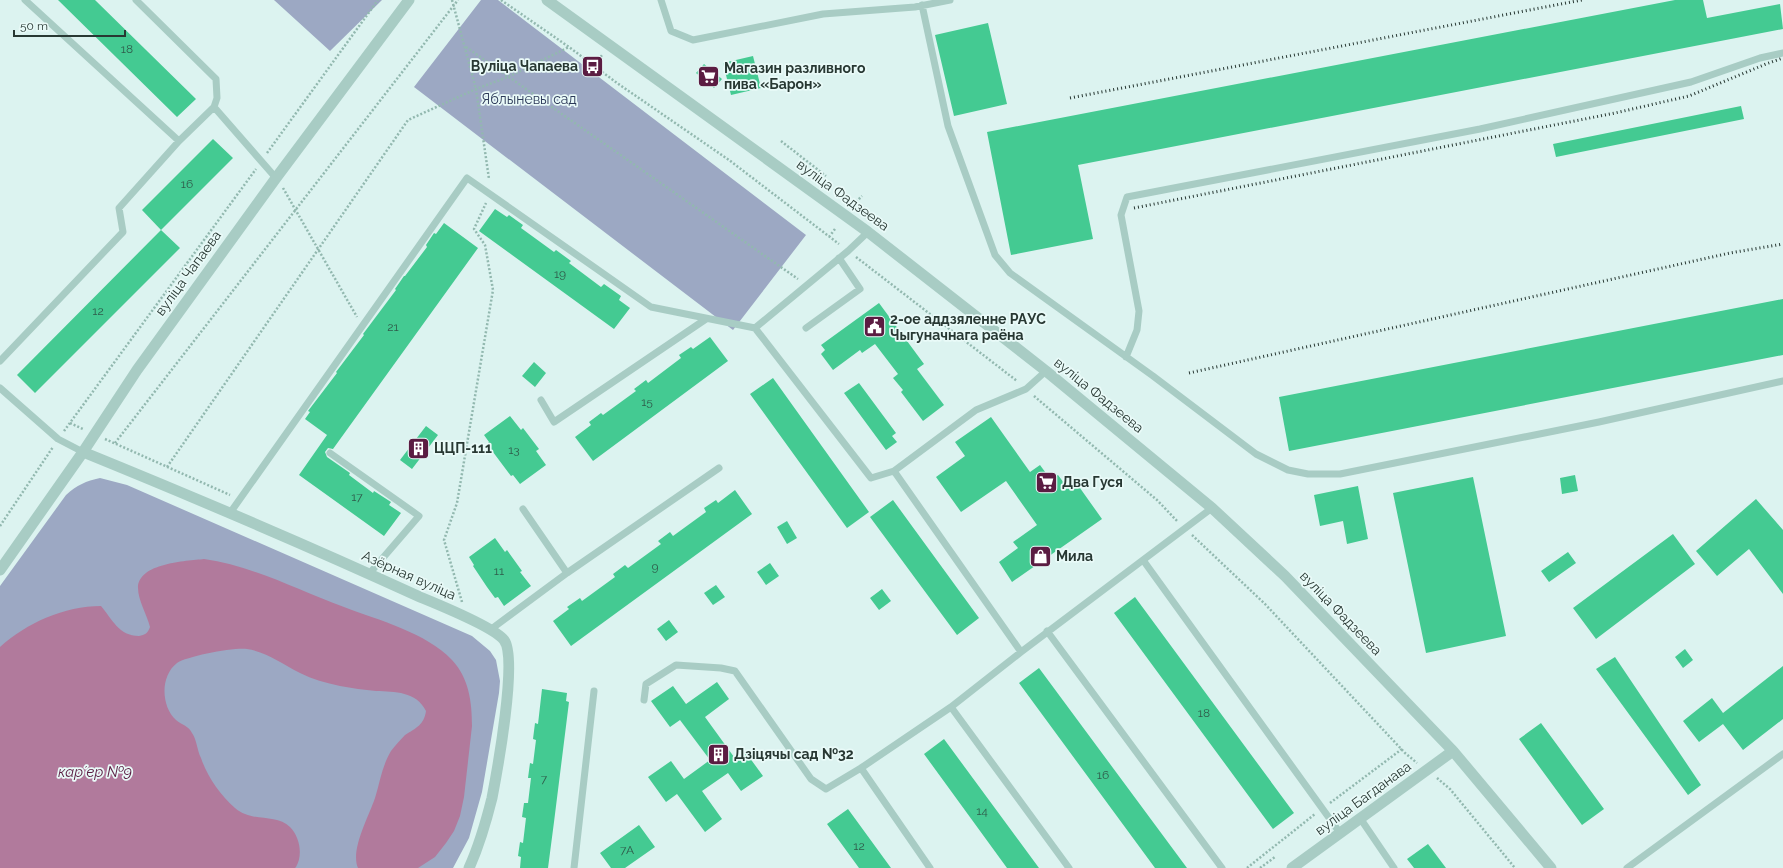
<svg xmlns="http://www.w3.org/2000/svg" width="1783" height="868" viewBox="0 0 1783 868" font-family="Raleway,sans-serif">
	<style>
		.green { fill: #9ca8c3 }
		.water { fill: #b17a9c }
		.building { fill: #44ca92 }
		.lines { fill: none; stroke-linecap: round; stroke-linejoin: round }
		.path { stroke: #92b8af; stroke-width: 2.5; stroke-dasharray: 2 2; stroke-linecap: butt }
		.service { stroke: #a8ccc4; stroke-width: 7 }
		.minor { stroke: #a8ccc4; stroke-width: 11 }
		.tertiary { stroke: #a8ccc4; stroke-width: 11 }
		.rail { stroke: #283833; stroke-width: 3; stroke-dasharray: 1 3; stroke-linecap: butt }
		.labels { text-anchor: middle; stroke-width: 3.5; stroke-linejoin: round; paint-order: stroke }
		.number-label { font-size: 12px; fill: #2f5c4b }
		.poi-label { font-size: 14px; font-weight: bold; fill: #283833; stroke: #e9faf8; text-anchor: start }
		.park-label { font-size: 14px; fill: #2b3857; stroke: #e9faf8 }
		.street-label { font-size: 14px; fill: #283833; stroke: #e9faf8 }
		.water-label { font-size: 15px; font-style: italic; fill: #5b1c42; stroke: #e9faf8 }
	</style>
	<rect width="100%" height="100%" fill="#dcf3f0"/>
	<path class="green" d="M274 0H382L330 51Z
		M481 0H498L806 235 733 330 414 87Z
		M100 478 127 485 472 636 490 651 496 660 500 681 499 693 482 792 469 838 453 868H0V586L66 495C77 485 86 481 100 478Z"/>
	<path class="water" d="M204 559C253 566 298 590 344 607 378 620 427 633 452 660 469 678 472 702 472 726L464 797 460 816 454 831 446 843 435 857 418 868H358C350 850 369 816 375 798 380 782 382 766 391 751 395 746 400 740 405 735 416 728 424 725 426 711 416 691 395 692 376 691 364 690 352 688 340 686 326 683 312 679 300 673 282 664 267 652 247 649 235 647 187 656 177 663 160 676 161 706 176 720 182 725 189 726 192 733 197 740 197 750 201 758 207 776 220 795 235 808 252 823 276 813 290 827 300 837 303 855 296 867L295 868H0V647C27 623 64 606 101 606 112 619 119 636 139 636 145 635 148 633 150 627 147 615 138 600 138 588 138 563 186 561 204 559Z"/>
	<path class="building" d="M58 0H95L196 99 177 117Z
		M1675 0H1703L1707 18 1780 4 1783 29 1078 165 1093 239 1011 255 987 132Z
		M988 23 1007 104 954 116 935 35Z
		M753 56 761 88 731 95 723 63Z
		M704 64 722 79 714 88 696 73Z
		M1741 106 1744 119 1556 157 1553 144Z
		M213 139 233 158 161 230 142 210Z
		M495 209 507 217 509 215 523 225 521 228 554 252 556 250 571 261 569 263 601 287 604 284 621 296 619 300 630 308 614 329 479 231Z
		M444 223 478 248 333 449 328 448 325 452 327 457 350 473 349 475 373 493 374 491 391 502 389 505 401 513 384 536 299 475 327 435 305 419 310 412 308 411 337 373 336 372 364 335 363 334 396 290 395 289 404 276H405L427 247 426 245 434 233 436 234Z
		M161 230 180 248 35 393 17 375Z
		M1783 299V355L1289 451 1279 397Z
		M879 303 924 364 917 369 944 405 923 421 901 392 903 390 893 378 898 374 875 344 862 353 860 350 833 370 821 354 825 350 821 345Z
		M710 337 728 361 593 461 575 437 591 425 589 422 601 413 603 415 636 391 634 389 646 380 648 383 681 358 679 355 691 347 693 349Z
		M534 362 546 373 535 387 522 376Z
		M773 378 869 512 847 528 750 394Z
		M859 383 896 433 892 436 897 442 886 450 844 393Z
		M510 416 521 430 523 428 539 449 536 451 546 465 520 484 513 475 511 476 487 444 489 442 484 435Z
		M991 417 1030 472 1040 465 1051 480 1058 475 1067 487 1075 481 1102 519 1012 582 999 562 1018 548 1013 542 1037 525 1006 481 961 512 936 477 965 456 955 442Z
		M426 426 438 435 412 469 400 460Z
		M1575 475 1578 491 1562 494 1560 478Z
		M1473 477 1506 636 1426 653 1393 493Z
		M1358 486 1368 539 1347 544 1343 521 1320 526 1314 495Z
		M735 490 752 514 571 646 553 621 569 609 567 607 580 598 582 601 615 577 613 574 625 565 628 568 661 544 658 541 670 532 673 536 706 512 704 508 716 500 718 503Z
		M1756 499 1783 530V594L1749 549 1717 576 1696 551Z
		M893 500 979 618 957 635 870 517Z
		M787 521 797 538 787 544 777 527Z
		M1673 534 1695 564 1596 639 1573 608Z
		M495 538 505 552 507 550 522 571 520 572 531 586 504 606 498 597 495 598 487 587 473 566 474 565 469 557Z
		M1568 552 1576 563 1549 582 1541 571Z
		M770 563 779 576 766 585 757 572Z
		M716 585 725 597 713 605 704 593Z
		M882 589 891 601 879 610 870 598Z
		M1135 597 1294 813 1273 829 1114 613Z
		M669 620 678 632 666 641 657 629Z
		M1685 649 1693 660 1683 668 1675 657Z
		M1615 657 1701 785 1688 795 1596 669Z
		M1783 666V719L1743 750 1723 724 1699 742 1683 721 1712 698 1723 713Z
		M1039 668 1187 868H1155L1019 683Z
		M717 682 729 699 705 717 734 757 744 750 763 776 741 791 728 773 702 791 722 819 705 832 677 794 666 802 648 777 671 761 684 779 710 760 680 720 670 727 651 701 673 686 686 704Z
		M542 689 567 693 566 701 569 702 554 822 548 868H520L521 857 518 856 520 842 523 843 526 818 522 817 524 803H528L531 778H528L530 763 533 764 536 740 533 739 535 723 538 724Z
		M1541 723 1604 809 1582 825 1519 739Z
		M944 739 1039 868H1007L924 754Z
		M848 809 891 868H859L827 824Z
		M639 825 655 847 625 868H611L600 853Z
		M1428 844 1446 868H1414L1407 859Z"/>
	<g class="lines">
		<path class="path" d="M452 0 476 89 489 179
			M501 0 569 47 617 83 729 160 839 244
			M466 47 798 279
			M593 66 603 54
			M781 141 826 176
			M267 153 378 0
			M283 188 357 317
			M856 202 862 196
			M829 237 835 229
			M856 257 1017 381
			M1034 396 1157 500 1178 522
			M70 423 83 429
			M64 431 256 169
			M105 439 230 495
			M115 443 458 0
			M167 467 408 120 476 89 508 77 569 47
			M0 526 53 447
			M1192 535 1265 604 1405 753 1417 763
			M462 602 444 540 457 503 493 290 485 245 474 229 486 203
			M1437 778 1450 789 1515 868
			M1330 803 1402 749
			M1247 868 1315 814
			M1260 868 1275 857"/>
		<path class="service" d="M136 0 216 79 217 98 214 107 276 178
			M661 0 671 31 693 40 823 14 915 7 950 0
			M922 5 948 126 995 255 1010 273 1153 376 1256 454 1288 470 1308 474H1340L1599 422 1783 381
			M179 141 214 107
			M868 232 848 251 755 328 871 478 894 471
			M806 328 860 289 839 258
			M1126 357 1137 330 1139 311 1121 215 1127 197 1480 129 1691 82 1760 58 1783 53
			M0 361 123 232 119 208 179 141 25 0
			M0 388 58 439 83 452
			M541 400 554 422 706 319
			M330 453 419 516 369 574
			M523 509 567 573
			M230 513 467 178 651 307 755 328
			M1143 560 1340 833
			M490 630 567 573 719 468
			M1047 631 1222 868
			M1021 652 894 471 976 410 1026 389 1046 371
			M644 700 646 684 676 665 721 668 735 671 811 779 826 789 861 768 951 707 1021 652 1212 508
			M951 707 1069 868
			M861 768 930 868
			M1360 818 1394 868
			M574 868 594 691
			M1627 868 1783 754"/>
		<path class="minor" d="M83 452C196 498 309 546 420 597 437 604 494 627 504 640 518 658 497 772 492 798 486 822 479 846 469 868
			M0 570 83 452 137 370 276 178 409 0"/>
		<path class="tertiary" d="M547 0 868 232 1046 371 1212 508 1285 576 1453 751 1551 868
			M1292 868 1453 751"/>
		<path class="rail" d="M1070 98 1582 0
			M1134 208 1615 113 1689 96 1766 64 1783 58
			M1189 373 1730 253 1783 244"/>
	</g>
	<defs>
		<symbol id="bus-square" viewBox="-11 -11 22 22"><rect x="-9" y="-9" width="18" height="18" rx="4" fill="#5b1c42" stroke="#e9faf8"/><path d="M-5-6H5V4H4V6H2V4H-2V6H-4V4H-5ZM-3.5-4V0h7V-4ZM-3.5 1.2v1.5H-2V1.2ZM2 1.2v1.5H3.5V1.2Z" fill="#fff"/></symbol>
		<symbol id="supermarket-square" viewBox="-11 -11 22 22"><rect x="-9" y="-9" width="18" height="18" rx="4" fill="#5b1c42" stroke="#e9faf8"/><path d="M-6-5.5h2.5l.6 2H6L4.5 2H-2.5L-4.4-4H-6ZM-1.5 3.2a1.3 1.3 0 1 0 .1 0ZM3 3.2a1.3 1.3 0 1 0 .1 0Z" fill="#fff"/></symbol>
		<symbol id="civic-square" viewBox="-11 -11 22 22"><rect x="-9" y="-9" width="18" height="18" rx="4" fill="#5b1c42" stroke="#e9faf8"/><path d="M-.6-6.5H3V-4.5H.6V-3L4-1V1h2V6H-6V1h2V-1L-.6-3ZM-1.2 2.5V6h2.4V2.5Z" fill="#fff"/></symbol>
		<symbol id="building-square" viewBox="-11 -11 22 22"><rect x="-9" y="-9" width="18" height="18" rx="4" fill="#5b1c42" stroke="#e9faf8"/><path d="M-4-6H4V6H1V3H-1V6H-4ZM-2.5-4.3h1.7v1.8h-1.7ZM.8-4.3h1.7v1.8H.8ZM-2.5-1h1.7V.8h-1.7ZM.8-1h1.7V.8H.8Z" fill="#fff"/></symbol>
		<symbol id="shop-square" viewBox="-11 -11 22 22"><rect x="-9" y="-9" width="18" height="18" rx="4" fill="#5b1c42" stroke="#e9faf8"/><path d="M-5-2.5h2.3a2.7 3.5 0 0 1 5.4 0H5L5.5 6h-11ZM-1.5-2.5h3a1.5 2.3 0 0 0-3 0Z" fill="#fff"/></symbol>
	</defs>
	<g fill-rule="evenodd">
		<use href="#bus-square" x="580" y="54" width="25" height="25"/>
		<use href="#supermarket-square" x="696" y="64" width="25" height="25"/>
		<use href="#civic-square" x="862" y="314" width="25" height="25"/>
		<use href="#building-square" x="406" y="436" width="25" height="25"/>
		<use href="#supermarket-square" x="1034" y="470" width="25" height="25"/>
		<use href="#shop-square" x="1028" y="544" width="25" height="25"/>
		<use href="#building-square" x="706" y="742" width="25" height="25"/>
	</g>
	<g class="labels">
		<g class="number-label">
			<text x="127" y="53">18</text>
			<text x="187" y="188">16</text>
			<text x="560" y="278">19</text>
			<text x="98" y="315">12</text>
			<text x="393" y="331">21</text>
			<text x="647" y="406">15</text>
			<text x="514" y="454">13</text>
			<text x="357" y="501">17</text>
			<text x="655" y="571">9</text>
			<text x="499" y="575">11</text>
			<text x="1204" y="717">18</text>
			<text x="1103" y="779">16</text>
			<text x="544" y="783">7</text>
			<text x="982" y="815">14</text>
			<text x="859" y="850">12</text>
			<text x="627" y="854">7А</text>
		</g>
		<g class="poi-label">
			<text x="578" y="71" text-anchor="end">Вуліца Чапаева</text>
			<text x="724" y="73">Магазин разливного<tspan x="724" dy="16">пива «Барон»</tspan></text>
			<text x="890" y="324">2-ое аддзяленне РАУС<tspan x="890" dy="16">Чыгуначнага раёна</tspan></text>
			<text x="434" y="453">ЦЦП-111</text>
			<text x="1062" y="487">Два Гуся</text>
			<text x="1056" y="561">Мила</text>
			<text x="734" y="759">Дзіцячы сад №32</text>
		</g>
		<g class="park-label">
			<text x="529" y="104">Яблыневы сад</text>
		</g>
		<g class="street-label">
			<text transform="translate(843 195) rotate(36)" y="5">вуліца Фадзеева</text>
			<text transform="translate(188 273) rotate(-54)" y="5">вуліца Чапаева</text>
			<text transform="translate(1099 395) rotate(39)" y="5">вуліца Фадзеева</text>
			<text transform="translate(409 575) rotate(24)" y="5">Азёрная вуліца</text>
			<text transform="translate(1341 613) rotate(46)" y="5">вуліца Фадзеева</text>
			<text transform="translate(1363 798) rotate(-36)" y="5">вуліца Багданава</text>
		</g>
		<g class="water-label">
			<text x="95" y="777">карʼер №9</text>
		</g>
	</g>
	<path d="M14 30v6h111v-6" fill="none" stroke="#283833" stroke-width="2"/>
	<text x="20" y="30" font-size="12" fill="#283833" stroke="#e9faf8" stroke-width="3" paint-order="stroke">50 m</text>
</svg>
